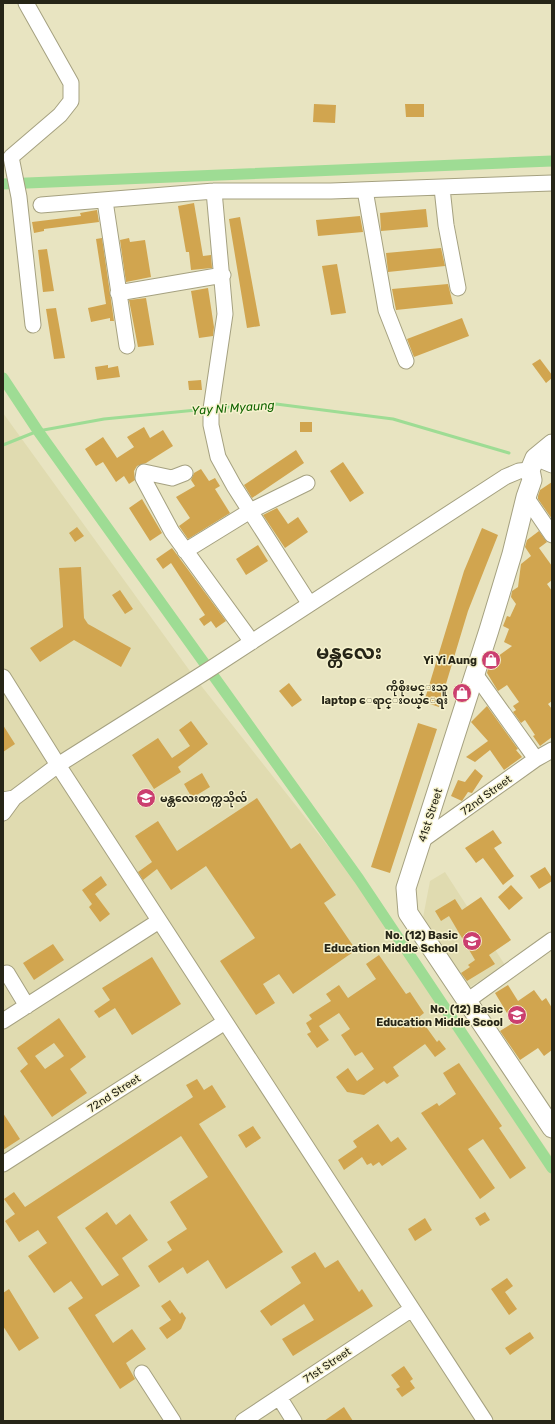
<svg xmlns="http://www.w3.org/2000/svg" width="555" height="1424" viewBox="0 0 555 1424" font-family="Rubik,'Noto Sans Myanmar',sans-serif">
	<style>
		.built { fill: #e0dbb0 }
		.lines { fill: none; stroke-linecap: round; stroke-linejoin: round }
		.stream { stroke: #9edc94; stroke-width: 3 }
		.canal { stroke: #9edc94; stroke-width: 11 }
		.building { fill: #d1a54f; fill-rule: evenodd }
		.minor-casing { stroke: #a5a180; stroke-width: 17 }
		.major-casing { stroke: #a5a180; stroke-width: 21 }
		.minor { stroke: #fff; stroke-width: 15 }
		.major { stroke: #fff; stroke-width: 19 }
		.labels { text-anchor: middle; stroke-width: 3; stroke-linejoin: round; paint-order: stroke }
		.poi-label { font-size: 11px; font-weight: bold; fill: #262517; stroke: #f6f2ce; text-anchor: end }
		.street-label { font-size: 11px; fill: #262517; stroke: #f6f2ce }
		.water-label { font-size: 12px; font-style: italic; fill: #106400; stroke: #f6f2ce }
		.town-label { font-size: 19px; font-weight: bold; fill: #262517; stroke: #f6f2ce }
	</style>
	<rect width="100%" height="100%" fill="#e8e4c1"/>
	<path class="built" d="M3 413 195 678 385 918 552 1157V1421H3Z
		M445 872 505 965 462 992 421 928 430 881Z"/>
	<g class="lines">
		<path class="stream" d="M216 408 276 404 393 419 509 453
			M3 445 38 431 104 419 207 409"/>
		<path class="canal" d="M3 184 552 161
			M3 378 38 431 359 879 552 1168"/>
	</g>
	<path class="building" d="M314 104 336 105 335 123 313 122Z
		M405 104H424V117H406Z
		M194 203 203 256 211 255 212 268 191 270 189 252H186L178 206Z
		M426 209 428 227 381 231 380 213Z
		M97 210 99 222 44 229V231L34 233 32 222 81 216 80 213Z
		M360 216 363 232 318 236 316 220Z
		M240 217 260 326 247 328 229 219Z
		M102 238 114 321H110V318L91 322 88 308 106 304 96 239Z
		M129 238 130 242 145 240 151 277 126 282 120 240Z
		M441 248 445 266 388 272 386 253Z
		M47 249 54 291 43 292 38 250Z
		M337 264 346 313 331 315 322 266Z
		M448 284 453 304 396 310 392 289Z
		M208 288 214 327 213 336 199 338 191 291Z
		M146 298 154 345 138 347 129 300Z
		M56 308 65 358 54 359 46 309Z
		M462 318 469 336 414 357 407 339Z
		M540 359 552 375V378L546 383 532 364Z
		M108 365V368L118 366 120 377 97 380 95 367Z
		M201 380 202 390H189L188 381Z
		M300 422H312V432H300Z
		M144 427 150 438 163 430 173 446 146 463 137 466 134 471 135 480 129 484 124 476 116 482 103 462 96 466 85 449 103 437 117 458 134 447 127 437Z
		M296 450 304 463 252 498 244 485Z
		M343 462 364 493 350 502 330 471Z
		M201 469 209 481 215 478 220 486 215 489 230 513 188 539 179 526 190 518 176 497 195 486 191 480 194 473Z
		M552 482V519L538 499V496L540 490Z
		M142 499 162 533 150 541 129 508Z
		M277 508 288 524 298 517 308 532 285 548 263 515Z
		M77 527 84 536 75 542 69 533Z
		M482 528 498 535 468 611 439 707 424 702 464 571Z
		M539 531 547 542 539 548 552 566V580L547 584 552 591V701L548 704 552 709V737L540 746 533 736 535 735 525 720 521 723 513 712 516 710 513 706 519 702 507 685 498 691 487 673 488 669 496 662 494 659 512 646 504 642 509 629 503 626 507 616 510 617 516 604 511 597 512 591 518 587 521 564 531 556 525 547 527 540Z
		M258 545 268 561 246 575 236 559Z
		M172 548 226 621 216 628 211 621 204 626 199 619 205 615 171 563 163 569 156 559Z
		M81 567 84 618 88 624 131 648 121 667 74 640 40 662 30 648 63 627 59 568Z
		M120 590 133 609 125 614 112 595Z
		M289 683 302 700 292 707 279 691Z
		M487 706 518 749 516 750 522 757 504 770 490 750 475 762 466 757 488 741 471 722Z
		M191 721 208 744 178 767 181 772 154 789 132 755 158 738 172 758 190 746 179 730Z
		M418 723 437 729 390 873 371 867Z
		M3 725 15 744 3 752Z
		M475 769 483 776 472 793 468 792 462 801 451 796 458 780 465 782Z
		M202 773 210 787 192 798 184 784Z
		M257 798 291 849 300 843 336 895 324 903 356 950 293 994 279 974 263 984 275 1003 256 1015 220 961 255 938 206 866 171 890 157 869 143 880 138 872 152 862 135 836 158 821 177 851Z
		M493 830 502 843 494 848 514 876 503 885 483 858 476 863 465 848Z
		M545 867 552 878V881L539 889 530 876Z
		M101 876 107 885 95 894 110 914 100 922 89 907 92 904 82 890Z
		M511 885 523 898 509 910 498 897Z
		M481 897 511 940 489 955 495 964 467 981 461 973 470 967 468 965 475 960 449 916 441 921 435 911 455 899 462 910Z
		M53 944 64 960 34 980 23 963Z
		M379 955 406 994 410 992 424 1013 419 1017 437 1042 439 1040 446 1049 435 1057 425 1044 393 1067 399 1076 387 1084 384 1081 364 1095 347 1092 336 1077 348 1068 357 1081 374 1069 362 1052 355 1056 341 1035 350 1029 339 1013 319 1026 329 1040 317 1048 307 1034 311 1032 306 1023 312 1019 309 1015 331 1001 326 994 339 985 348 998 376 979 366 964Z
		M152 957 181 1004 132 1035 115 1008 99 1018 94 1011 110 1000 102 988Z
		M508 985 518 1001 534 990 542 1001 546 998 552 1008V1050L544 1056 538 1048 520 1060 500 1031 513 1023 495 993Z
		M59 1018 86 1057 70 1069 87 1093 52 1117 20 1071 28 1064 17 1048ZM54 1043 64 1056 45 1069 35 1056Z
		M459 1063 502 1126 499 1128 526 1168 510 1179 483 1139 468 1149 495 1188 480 1199 421 1113 437 1103 439 1106 456 1094 443 1073Z
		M197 1079 204 1090 212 1085 226 1107 199 1124 283 1252 226 1289 208 1260 187 1274 183 1267 159 1283 148 1266 172 1250 167 1242 187 1229 170 1202 208 1177 181 1136 57 1217 102 1286 119 1275 85 1228 107 1212 116 1225 130 1214 148 1240 122 1258 140 1286 95 1315 113 1343 132 1329 146 1349 126 1363 135 1379 120 1389 68 1308 83 1298 71 1281 54 1293 28 1256 47 1243 38 1230 19 1242 5 1221 15 1214 4 1199 14 1192 25 1207 193 1097 186 1085Z
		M3 1113 20 1139 3 1150Z
		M378 1124 391 1142 398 1137 407 1149 382 1166 379 1162 373 1166 371 1163 367 1165 362 1157 344 1170 338 1160 357 1147 353 1141Z
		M253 1126 261 1138 246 1148 238 1135Z
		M485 1212 490 1220 480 1226 475 1218Z
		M425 1218 432 1230 415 1241 408 1229Z
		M315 1252 325 1268 338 1260 359 1292 362 1289 373 1306 293 1356 282 1339 314 1320 304 1304 271 1326 260 1311 301 1283 291 1267Z
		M507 1278 513 1286 505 1292 517 1309 509 1315 491 1289Z
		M9 1289 39 1338 19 1351 3 1326V1293Z
		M170 1300 180 1314 182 1312 186 1318 181 1329 167 1339 159 1328 171 1320 161 1306Z
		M530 1332 534 1338 510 1355 505 1348Z
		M404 1366 413 1379 410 1381 415 1388 402 1397 396 1389 400 1387 391 1375Z
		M344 1407 353 1421H324Z"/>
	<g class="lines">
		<defs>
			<path id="minor" d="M26 3 71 83V101L60 115 11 157 19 197 33 325
				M442 188 446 225 458 288
				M365 190 386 310 406 361
				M214 191 225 314 211 409V425L218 457 234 486 309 603
				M105 201 127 346
				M41 205 214 191H331L552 183
				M118 293 223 275
				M535 458 552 465
				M185 473 172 478 144 472 143 478 172 532 252 642
				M526 497 552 535
				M185 551 250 511 307 483
				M475 674 536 759
				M3 677 58 765 485 1421
				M14 798 58 765 207 671 505 477 519 471 530 470
				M3 800 14 798 3 813
				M421 841 536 759 552 750
				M7 973 27 1006
				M467 1001 552 940
				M3 1021 159 921
				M3 1164 225 1022
				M142 1373 173 1421
				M279 1397 294 1421
				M243 1421 412 1309"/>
			<path id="major" d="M552 444 535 458 530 470 532 480 526 497 512 554 489 630 406 888 408 913 552 1128"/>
		</defs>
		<use href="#minor" class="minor-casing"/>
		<use href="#major" class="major-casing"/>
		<use href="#minor" class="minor"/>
		<use href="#major" class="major"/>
	</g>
	<defs>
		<symbol id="shop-disc" viewBox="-11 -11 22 22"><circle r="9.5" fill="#cb3f6f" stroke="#f6f2ce"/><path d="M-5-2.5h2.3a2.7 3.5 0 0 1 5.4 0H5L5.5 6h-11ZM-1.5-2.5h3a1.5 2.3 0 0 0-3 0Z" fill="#fff"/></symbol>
		<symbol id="university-disc" viewBox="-11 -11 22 22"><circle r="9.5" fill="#cb3f6f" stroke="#f6f2ce"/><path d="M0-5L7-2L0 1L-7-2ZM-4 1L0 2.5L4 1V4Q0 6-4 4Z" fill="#fff"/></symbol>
		<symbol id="school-disc" viewBox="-11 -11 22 22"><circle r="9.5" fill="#cb3f6f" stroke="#f6f2ce"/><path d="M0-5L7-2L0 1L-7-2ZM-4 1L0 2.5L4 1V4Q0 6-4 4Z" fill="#fff"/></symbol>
	</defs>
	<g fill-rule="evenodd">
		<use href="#shop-disc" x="480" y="649" width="22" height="22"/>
		<use href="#shop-disc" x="451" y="682" width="22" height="22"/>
		<use href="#university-disc" x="135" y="787" width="22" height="22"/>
		<use href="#school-disc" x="461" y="930" width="22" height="22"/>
		<use href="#school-disc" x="506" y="1004" width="22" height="22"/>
	</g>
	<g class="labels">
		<g class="poi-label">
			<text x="477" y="664">Yi Yi Aung</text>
			<text x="448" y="691">ကိုစိုးမင္းသူ<tspan x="448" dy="13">laptop ေရာင္းဝယ္ေရး</tspan></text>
			<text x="160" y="802" text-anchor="start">မန္တလေးတက္ကသိုလ်</text>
			<text x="458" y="939">No. (12) Basic<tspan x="458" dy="13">Education Middle School</tspan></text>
			<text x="503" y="1013">No. (12) Basic<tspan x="503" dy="13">Education Middle Scool</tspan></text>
		</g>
		<g class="street-label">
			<text transform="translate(486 795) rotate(-36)" y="4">72nd Street</text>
			<text transform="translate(430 815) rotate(-72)" y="4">41st Street</text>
			<text transform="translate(114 1093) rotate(-33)" y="4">72nd Street</text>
			<text transform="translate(327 1365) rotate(-34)" y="4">71st Street</text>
		</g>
		<g class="water-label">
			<text transform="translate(233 408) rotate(-4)" y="4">Yay Ni Myaung</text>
		</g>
		<g class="town-label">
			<text x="349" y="659">မန္တလေး</text>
		</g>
	</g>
	<rect width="555" height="1424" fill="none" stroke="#262517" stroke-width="8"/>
</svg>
